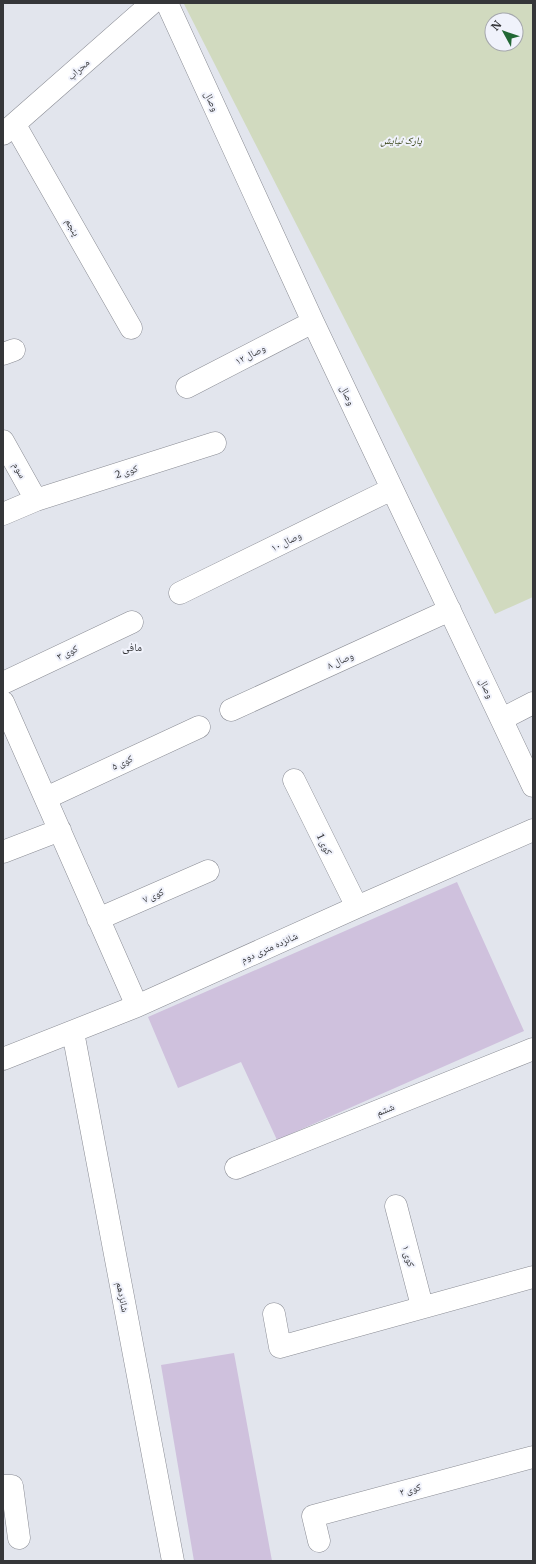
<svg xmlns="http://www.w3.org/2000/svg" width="536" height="1564" viewBox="0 0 536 1564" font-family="Merriweather,'Noto Naskh Arabic',serif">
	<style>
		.green { fill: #d1dabf; fill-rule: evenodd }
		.building { fill: #cfc1dd }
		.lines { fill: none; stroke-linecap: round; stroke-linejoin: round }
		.minor-casing { stroke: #8a8c94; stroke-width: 23 }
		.minor { stroke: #fff; stroke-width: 22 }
		.labels { text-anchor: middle; stroke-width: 4; stroke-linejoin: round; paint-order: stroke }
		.street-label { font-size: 10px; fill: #353639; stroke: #f0f2fb }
		.park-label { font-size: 10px; font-style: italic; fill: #303d0d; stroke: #f0f2fb }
		.neighbourhood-label { font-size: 11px; fill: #353639; stroke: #f0f2fb }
	</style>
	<rect width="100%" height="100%" fill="#e2e5ed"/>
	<path class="green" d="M185 3H533V597L495 614 184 4ZM492 20H516V44H492Z"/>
	<path class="building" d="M457 882 524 1031 277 1140 241 1062 178 1088 148 1017Z
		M234 1353 272 1561H194L161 1365Z"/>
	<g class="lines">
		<defs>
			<path id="minor" d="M167 3 313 322 533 786
				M15 125 131 328
				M3 134 152 3
				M3 354 14 350
				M187 387 313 322
				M3 441 36 500
				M3 514 36 500 215 443
				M180 593 392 489
				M3 683 132 622
				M3 702 137 1006
				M231 710 450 610
				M502 719 533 703
				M294 780 357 907
				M46 798 199 727
				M3 852 60 830
				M98 919 208 871
				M73 1032 173 1561
				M3 1059 137 1006 357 907 533 830
				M236 1168 533 1049
				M396 1206 422 1306
				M274 1314 280 1347 533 1277
				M3 1486H12L19 1538
				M319 1541 313 1516 533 1457"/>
		</defs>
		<use href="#minor" class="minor-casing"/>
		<use href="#minor" class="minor"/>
	</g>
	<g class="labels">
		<g class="street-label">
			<text transform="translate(78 69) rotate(-42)" y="4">محراب</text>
			<text transform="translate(212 101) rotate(65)" y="4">وصال</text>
			<text transform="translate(73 227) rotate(60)" y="4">پنجم</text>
			<text transform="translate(250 354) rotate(-27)" y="4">وصال ۱۲</text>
			<text transform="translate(348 395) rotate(65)" y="4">وصال</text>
			<text transform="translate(20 470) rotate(61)" y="4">سوم</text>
			<text transform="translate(126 471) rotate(-18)" y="4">کوی 2</text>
			<text transform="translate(286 541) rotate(-26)" y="4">وصال ۱۰</text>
			<text transform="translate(67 652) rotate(-25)" y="4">کوی ۳</text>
			<text transform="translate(340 660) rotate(-24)" y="4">وصال ۸</text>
			<text transform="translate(487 688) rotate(65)" y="4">وصال</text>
			<text transform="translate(122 762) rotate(-25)" y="4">کوی ۵</text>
			<text transform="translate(325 844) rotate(64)" y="4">کوی 1</text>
			<text transform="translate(153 895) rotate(-23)" y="4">کوی ۷</text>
			<text transform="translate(269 947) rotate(-24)" y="4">شانزده متری دوم</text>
			<text transform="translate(385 1109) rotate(-22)" y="4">ششم</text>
			<text transform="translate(409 1256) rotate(75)" y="4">کوی ۱</text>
			<text transform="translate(123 1297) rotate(79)" y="4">شانزدهم</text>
			<text transform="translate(410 1489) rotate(-15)" y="4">کوی ۲</text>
		</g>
		<g class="park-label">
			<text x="401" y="144">پارک نیایش</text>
		</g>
		<g class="neighbourhood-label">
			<text x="132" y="651">مافی</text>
		</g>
	</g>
	<rect width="536" height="1564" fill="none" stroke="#353639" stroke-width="8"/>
	<g transform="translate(504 32) rotate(310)"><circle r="19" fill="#f0f2fb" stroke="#a5a7ad"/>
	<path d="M0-3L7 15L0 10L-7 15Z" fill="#216734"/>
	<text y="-6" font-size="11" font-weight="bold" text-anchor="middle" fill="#353639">N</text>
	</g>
</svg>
